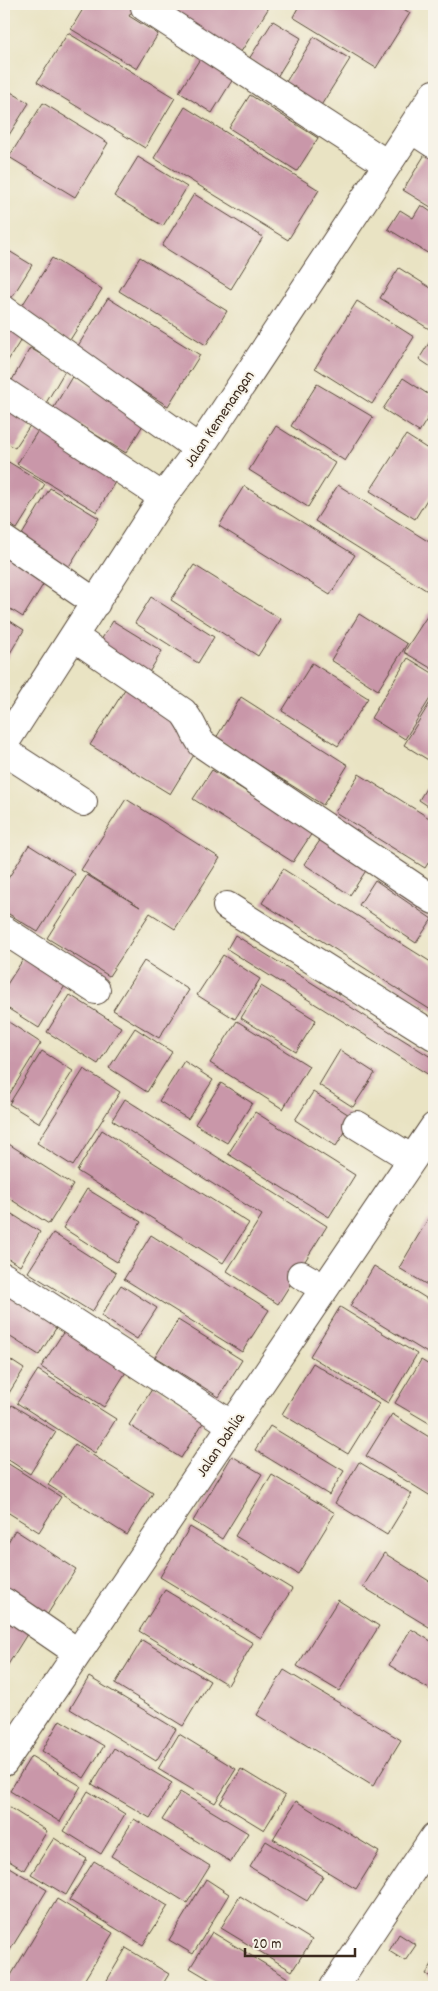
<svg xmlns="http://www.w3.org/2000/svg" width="438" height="1991" viewBox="0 0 438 1991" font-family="Dekko,sans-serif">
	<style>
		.building { fill: #c997a9 }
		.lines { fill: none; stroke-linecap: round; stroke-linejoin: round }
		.minor-casing { stroke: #554637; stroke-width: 30 }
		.minor { stroke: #fff; stroke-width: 28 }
		.labels { text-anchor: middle; stroke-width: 4; stroke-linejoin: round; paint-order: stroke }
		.street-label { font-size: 16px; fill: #3b2a1e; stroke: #f7f3e8 }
	</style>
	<rect width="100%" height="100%" fill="#f7f3e8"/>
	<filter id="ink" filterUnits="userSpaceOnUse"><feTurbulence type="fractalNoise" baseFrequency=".02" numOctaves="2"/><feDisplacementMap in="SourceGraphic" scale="10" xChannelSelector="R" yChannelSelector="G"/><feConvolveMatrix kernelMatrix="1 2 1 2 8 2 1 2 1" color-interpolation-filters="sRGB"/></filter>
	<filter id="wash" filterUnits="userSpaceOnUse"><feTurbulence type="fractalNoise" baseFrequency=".0096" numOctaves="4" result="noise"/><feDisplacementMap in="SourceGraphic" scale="20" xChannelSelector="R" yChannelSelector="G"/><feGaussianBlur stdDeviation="1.12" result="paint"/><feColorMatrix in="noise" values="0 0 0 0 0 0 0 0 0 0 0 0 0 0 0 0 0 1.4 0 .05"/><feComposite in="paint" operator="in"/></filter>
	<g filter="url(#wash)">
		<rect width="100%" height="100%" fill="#e9e3c3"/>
		<g id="blocks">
			<path class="building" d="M86 4H137L129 16 158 34 137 69 71 29Z
				M155 4H260L268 9 239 55Z
				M300 4H396L410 13 376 68 293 17Z
				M273 21 301 38 277 77 249 59Z
				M68 33 175 98 145 148 37 82Z
				M314 37 350 59 320 107 284 85Z
				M205 51 238 71 212 113 179 92Z
				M4 88 29 103 4 143Z
				M250 95 318 138 297 171 229 128Z
				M43 103 108 143 75 197 9 157Z
				M185 107 319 190 288 240 154 158Z
				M429 148 434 151V209L403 190Z
				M138 157 187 187 163 226 114 196Z
				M194 194 263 237 231 289 162 246Z
				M421 205 434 214V257L388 229 400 210 413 218Z
				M4 248 32 265 9 302 4 299Z
				M140 257 227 311 206 345 119 291Z
				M52 258 102 289 70 340 20 309Z
				M399 268 434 290V332L380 298Z
				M108 298 200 355 168 406 76 349Z
				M357 301 414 337 372 404 315 368Z
				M4 315 27 330 4 367Z
				M434 335V369L419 359Z
				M30 348 66 369 46 403 11 382Z
				M73 375 146 420 126 453 53 409Z
				M403 378 434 398V408L419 432 383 409Z
				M317 384 373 417 345 461 291 426Z
				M4 403 33 421 15 448 4 441Z
				M276 426 335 463 308 507 249 470Z
				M39 429 118 477 97 512 17 464Z
				M406 435 434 453V488L415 519 370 491Z
				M7 461 45 484 17 529 4 521V465Z
				M338 485 434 545V595L315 521Z
				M244 486 355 555 330 595 219 526Z
				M50 488 99 518 68 568 20 538Z
				M4 546 49 575 23 617 4 605Z
				M194 565 281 619 258 656 171 600Z
				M151 597 214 637 198 663 135 623Z
				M431 610 434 612V670L404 652Z
				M359 614 407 644 378 690 331 660Z
				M4 617 24 630 4 663Z
				M113 621 162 651 145 679 96 648Z
				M408 658 434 674V692L405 739 371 718Z
				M312 663 368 698 338 746 282 711Z
				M127 686 190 724 200 745 170 794 90 745Z
				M434 696V753L430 761 404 745Z
				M241 697 348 765 323 805 216 738Z
				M212 770 312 833 293 862 193 799Z
				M359 774 434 821V854L425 868 335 812Z
				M434 775V810L419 800Z
				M126 799 220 858 175 929 150 913 109 976 47 938 87 875 140 907 81 870Z
				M323 836 369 866 350 895 304 864Z
				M29 845 75 874 38 932 4 911V885Z
				M283 869 434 964V1012L262 903Z
				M375 880 432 919 416 943 359 905Z
				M235 935 434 1059V1067L429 1075 227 949Z
				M223 955 260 979 235 1019 197 995Z
				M24 958 66 984 39 1028 4 1006V989Z
				M144 961 189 990 159 1038 113 1010Z
				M261 986 316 1020 296 1052 241 1018Z
				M70 995 121 1027 98 1064 47 1032Z
				M4 1019 41 1043 4 1103Z
				M237 1021 309 1066 283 1109 210 1063Z
				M135 1028 172 1052 147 1092 109 1068Z
				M340 1050 375 1073 353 1107 319 1085Z
				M42 1051 73 1071 40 1123 9 1104Z
				M184 1061 213 1080 188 1119 159 1101Z
				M84 1069 120 1092 73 1166 37 1143Z
				M221 1083 252 1103 227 1143 195 1124Z
				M313 1092 354 1118 336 1146 295 1120Z
				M125 1099 327 1226 278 1304 227 1271 262 1215 112 1120Z
				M255 1112 355 1175 329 1217 228 1154Z
				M102 1130 249 1223 223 1263 77 1171Z
				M4 1141 73 1185 49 1224 4 1195Z
				M87 1189 141 1222 117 1262 63 1228Z
				M4 1209 40 1232 20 1266 4 1256Z
				M428 1219 434 1223V1289L399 1268Z
				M53 1233 116 1273 92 1312 28 1272Z
				M151 1235 269 1310 242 1352 124 1279Z
				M374 1266 434 1303V1357L350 1306Z
				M121 1285 157 1308 137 1339 101 1316Z
				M4 1286 60 1322 39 1355 4 1333Z
				M340 1307 417 1354 388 1403 310 1356Z
				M178 1320 242 1360 219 1397 155 1357Z
				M68 1325 131 1364 104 1407 41 1367Z
				M4 1356 24 1369 4 1401Z
				M421 1360 434 1368V1426L395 1403Z
				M313 1363 379 1404 348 1454 282 1414Z
				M38 1370 116 1419 95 1453 17 1403Z
				M154 1386 206 1418 181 1458 129 1425Z
				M12 1405 56 1432 30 1474 4 1457V1417Z
				M392 1414 434 1440V1498L366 1456Z
				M270 1426 344 1471 329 1495 255 1450Z
				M75 1444 153 1493 127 1535 48 1485Z
				M232 1456 262 1474 222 1539 193 1521Z
				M4 1461 61 1497 39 1532 4 1510Z
				M359 1462 412 1494 387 1535 335 1503Z
				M272 1475 335 1513 298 1574 235 1536Z
				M190 1527 292 1589 261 1638 160 1577Z
				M15 1530 76 1569 47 1615 4 1588V1549Z
				M384 1553 434 1584V1630L363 1587Z
				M165 1590 253 1643 228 1685 139 1631Z
				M338 1600 379 1626 339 1691 297 1666Z
				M4 1615 29 1631 4 1671Z
				M411 1629 434 1643V1692L389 1665Z
				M142 1640 210 1681 183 1726 115 1684Z
				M284 1670 401 1740 373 1786 257 1715Z
				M89 1677 176 1729 156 1761 70 1709Z
				M60 1720 104 1746 84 1778 42 1751Z
				M179 1734 236 1769 215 1803 158 1769Z
				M114 1748 172 1783 150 1818 92 1784Z
				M31 1756 81 1786 60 1822 10 1791Z
				M241 1769 285 1796 264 1830 220 1803Z
				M88 1791 125 1814 101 1854 64 1831Z
				M180 1792 248 1833 231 1862 162 1820Z
				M296 1801 379 1852 356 1889 273 1839Z
				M7 1806 47 1831 24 1870 4 1858V1811Z
				M134 1819 210 1866 187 1903 111 1856Z
				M54 1838 87 1859 66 1895 31 1874Z
				M266 1841 323 1876 307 1901 250 1867Z
				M94 1861 168 1906 143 1945 69 1900Z
				M4 1864 47 1890 4 1960Z
				M206 1879 229 1894 193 1954 169 1940Z
				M240 1896 312 1940 292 1971 221 1928Z
				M57 1899 113 1933 80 1987H4Z
				M212 1932 288 1978 282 1987H222L190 1968Z
				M399 1934 416 1945 405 1961 389 1951Z
				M126 1948 169 1974 161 1987H103Z
				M434 1961V1979L426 1974Z"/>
		</g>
	</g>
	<g filter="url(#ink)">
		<use href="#blocks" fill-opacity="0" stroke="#554637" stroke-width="1"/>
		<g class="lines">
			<defs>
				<path id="minor" d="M145 7 387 164
					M411 129 434 144
					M4 310 199 449
					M4 392 163 497
					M4 540 96 603
					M74 637 183 712C192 722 194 733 202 744L434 900
					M4 744 163 497 199 449 434 94
					M4 751 83 802
					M227 906 434 1036
					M4 930 96 990
					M357 1125 412 1159
					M301 1275 324 1288
					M4 1277 232 1425
					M4 1602 77 1652
					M4 1762 434 1127
					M334 1987 434 1837"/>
			</defs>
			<use href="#minor" class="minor-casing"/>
			<use href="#minor" class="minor"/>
		</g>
	</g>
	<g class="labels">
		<g class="street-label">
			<text transform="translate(218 418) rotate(-56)" y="6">Jalan Kemenangan</text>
			<text transform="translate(219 1444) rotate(-56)" y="6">Jalan Dahlia</text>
		</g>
	</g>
	<rect width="438" height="1991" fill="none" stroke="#f7f3e8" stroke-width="20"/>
	<path d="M245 1948v8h110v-8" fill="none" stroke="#3b2a1e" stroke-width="2.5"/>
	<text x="253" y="1948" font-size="15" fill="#3b2a1e" stroke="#f7f3e8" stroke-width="4" paint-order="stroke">20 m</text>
</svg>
